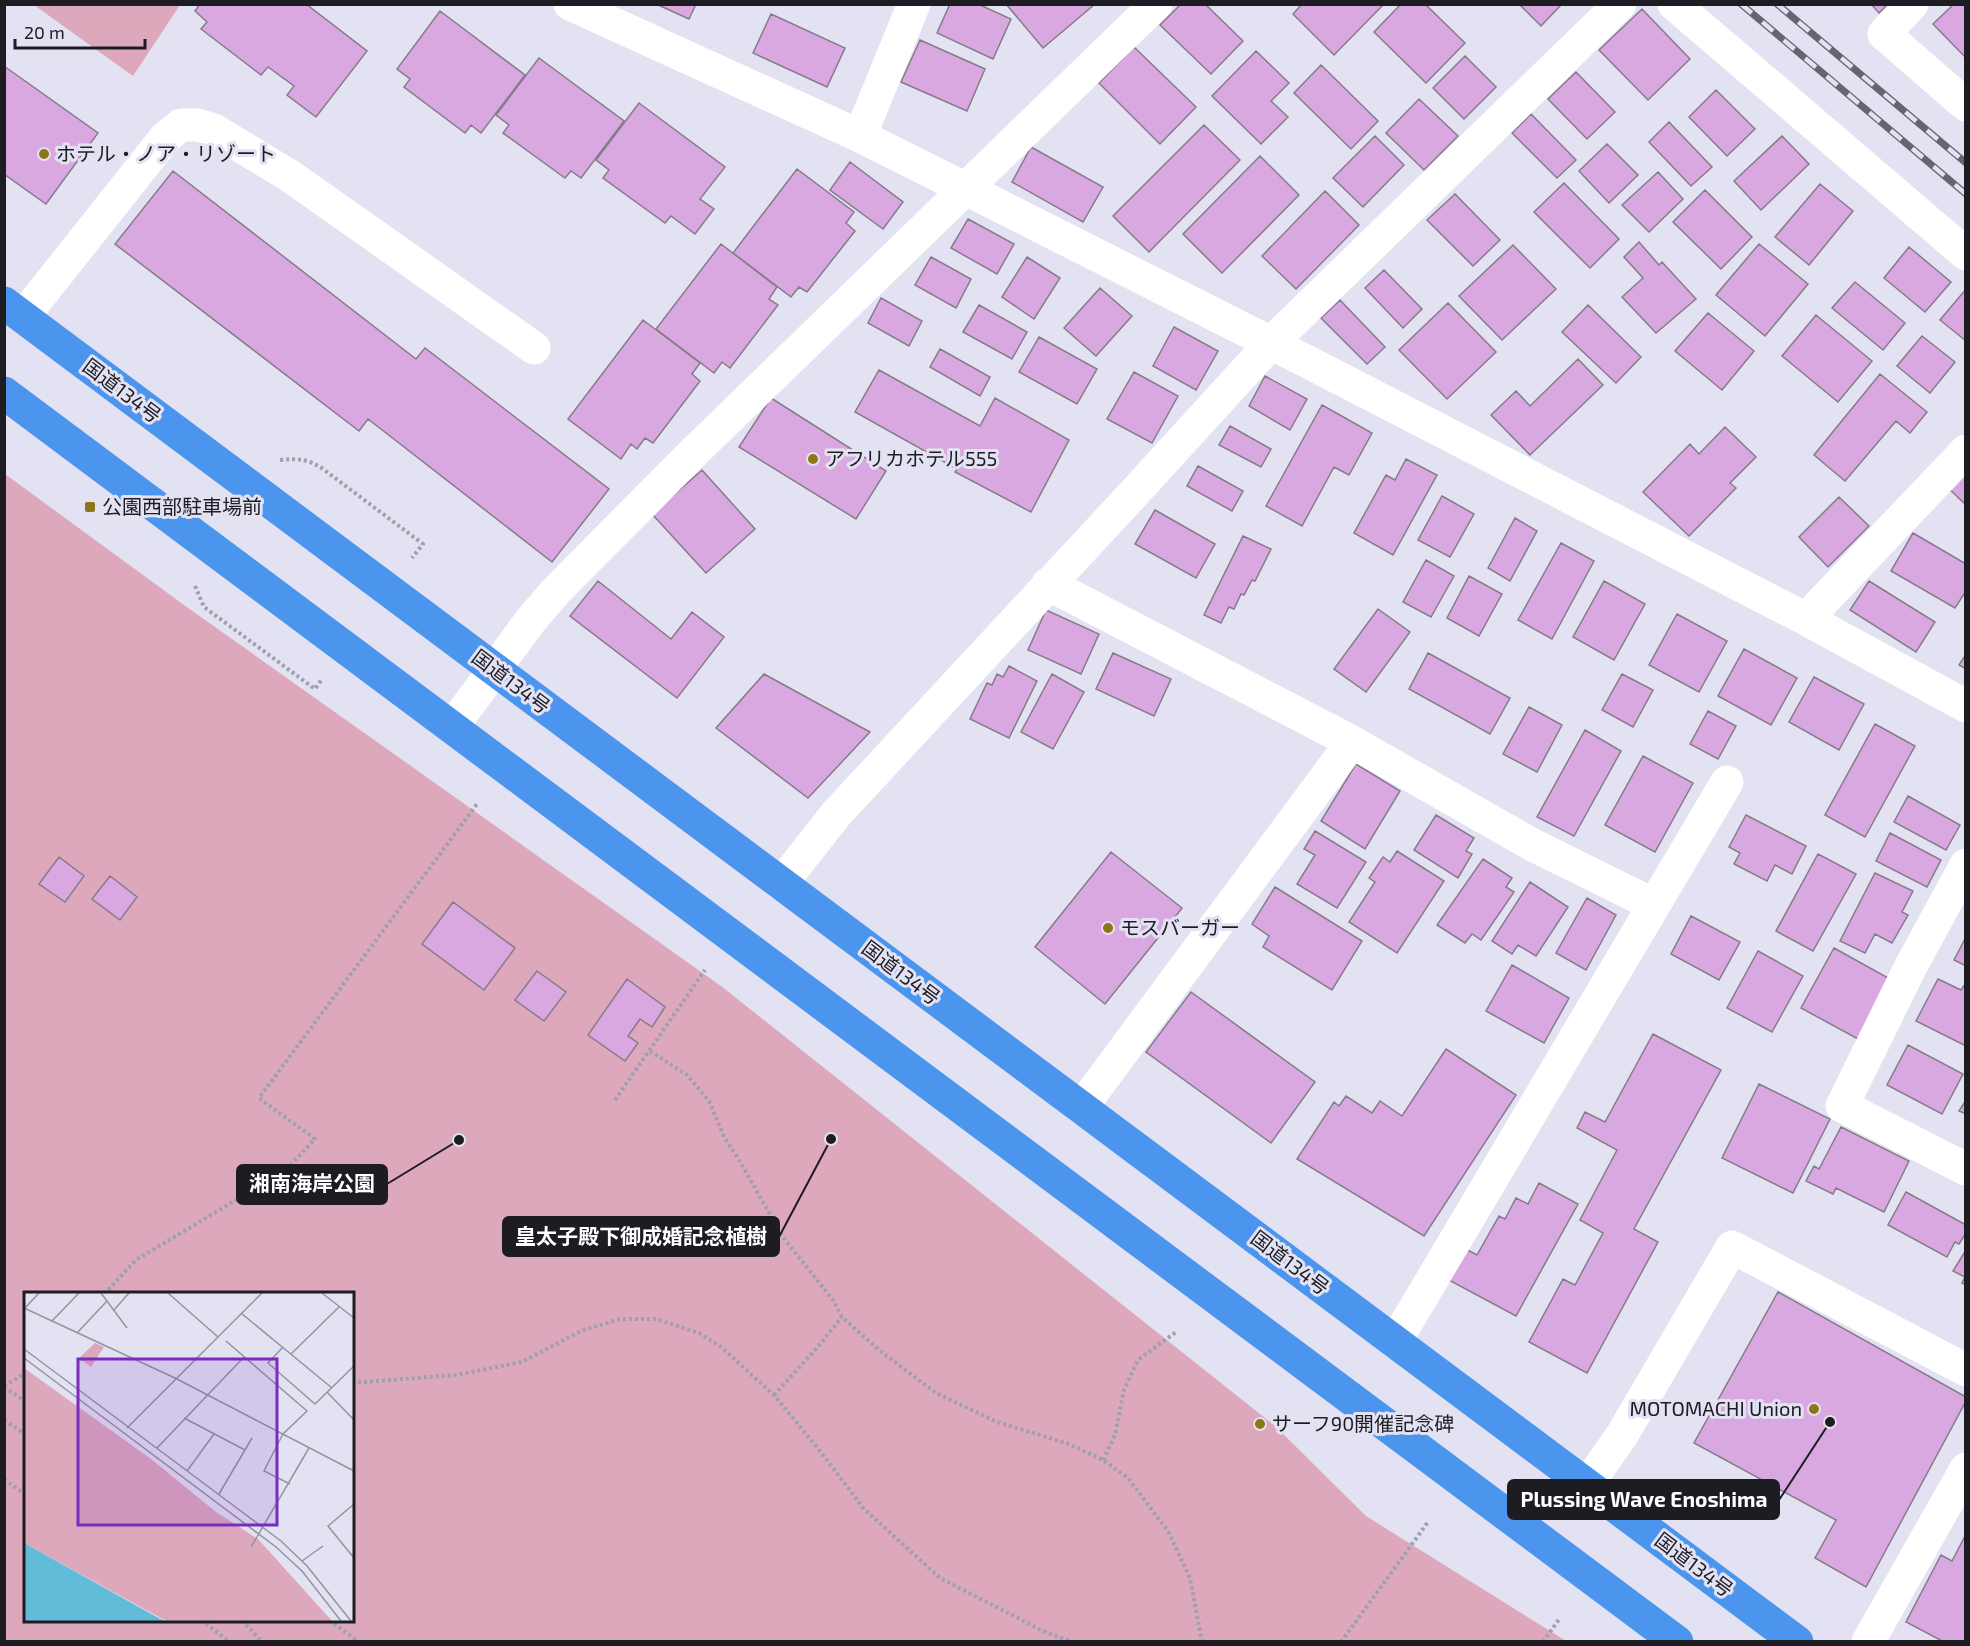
<svg xmlns="http://www.w3.org/2000/svg" width="1970" height="1646" viewBox="0 0 1970 1646" font-family="'Exo 2','Noto Sans JP',sans-serif">
	<style>
		.green { fill: #dda8bc; fill-rule: evenodd }
		.building { fill: #d9a8e1; stroke: #867b88; stroke-width: 1.5 }
		.lines { fill: none; stroke-linecap: round; stroke-linejoin: round }
		.path { stroke: #a09fad; stroke-width: 4; stroke-dasharray: 3 3; stroke-linecap: butt }
		.minor { stroke: #fff; stroke-width: 33 }
		.highway { stroke: #4c95ee; stroke-width: 33 }
		.rail-casing { stroke: #65646f; stroke-width: 7 }
		.rail { stroke: #e3e2f3; stroke-width: 4.5; stroke-dasharray: 14; stroke-linecap: butt }
		.poi-dot { fill: #8d751a; stroke: #e3e2f3; stroke-width: 2 }
		.labels { text-anchor: middle; stroke-width: 6; stroke-linejoin: round; paint-order: stroke }
		.poi-label { font-size: 20px; fill: #1d1c23; stroke: #e3e2f3; text-anchor: start }
		.street-label { font-size: 20px; fill: #1d1c23; stroke: #e3e2f3 }
		.inset-road { fill: none; stroke: #9493a0; stroke-width: 1.5 }
		.view { fill: #7b2cbf; fill-opacity: 0.15; stroke: #7b2cbf; stroke-width: 3 }
		.inset-edge { fill: none; stroke: #1d1c23; stroke-width: 3 }
		.leader { fill: none; stroke: #1d1c23; stroke-width: 2 }
		.callout-dot { fill: #1d1c23; stroke: #e3e2f3; stroke-width: 2 }
		.callout { fill: #1d1c23; stroke: #1d1c23; stroke-width: 2 }
		.callout-label { font-size: 21px; text-anchor: middle; font-weight: bold; fill: #fff }
	</style>
	<rect width="100%" height="100%" fill="#e3e2f3"/>
	<path class="green" d="M34 5H180L133 76Z
		M5 474 184 605 721 986 1275 1426 1366 1516 1566 1641 5 1642ZM26 1294H352V1620H26Z"/>
	<path class="building" d="M200 4H306L367 51 316 117 287 95 294 86 268 67 261 75 201 29 207 22 195 11Z
		M656 4H696L689 19Z
		M950 4H978L1011 19 993 59 937 33Z
		M1006 4H1095L1043 48Z
		M1181 4H1205L1243 41 1211 74 1160 25Z
		M1302 4H1384L1334 55 1293 14Z
		M1401 4H1425L1465 43 1426 83 1374 32Z
		M1519 4H1562L1541 26Z
		M1871 4H1888L1879 13Z
		M1954 4H1966V58L1933 24Z
		M1642 9 1690 59 1648 100 1599 50Z
		M440 11 525 75 481 133 471 125 465 133 404 87 410 79 397 69Z
		M771 14 845 48 827 87 753 53Z
		M920 40 985 69 967 111 901 82Z
		M1134 47 1196 107 1160 144 1099 83Z
		M1256 51 1289 83 1271 101 1288 117 1261 144 1212 96Z
		M1465 56 1496 87 1464 119 1433 88Z
		M539 58 624 121 581 178 571 171 565 178 503 133 509 125 496 115Z
		M1321 65 1378 121 1351 149 1294 93Z
		M4 66 98 133 46 204 4 174Z
		M1576 72 1615 112 1587 139 1548 99Z
		M1716 90 1755 129 1727 156 1689 117Z
		M1419 99 1458 136 1424 170 1386 133Z
		M639 103 725 167 700 199 714 209 695 234 671 216 665 223 603 178 609 170 596 160Z
		M1531 114 1576 160 1557 178 1512 133Z
		M1669 122 1712 167 1691 186 1649 142Z
		M1204 125 1240 160 1149 252 1113 216Z
		M1375 136 1404 165 1363 207 1333 178Z
		M1782 136 1809 164 1761 210 1734 181Z
		M1607 144 1638 175 1609 203 1579 171Z
		M1031 147 1103 187 1083 222 1012 182Z
		M1260 156 1299 195 1222 273 1183 234Z
		M850 162 903 202 883 229 830 190Z
		M797 169 854 212 846 223 855 231 807 292 799 287 791 297 733 253Z
		M173 171 416 359 425 348 609 489 552 562 368 419 359 431 115 244Z
		M1658 172 1683 199 1649 232 1622 205Z
		M1564 183 1619 239 1590 268 1534 212Z
		M1820 184 1853 211 1809 265 1775 237Z
		M1705 190 1752 237 1721 269 1673 222Z
		M1325 191 1359 225 1296 289 1262 256Z
		M1455 194 1500 240 1473 266 1427 220Z
		M968 219 1014 244 997 274 951 248Z
		M1639 242 1659 265 1662 262 1696 299 1656 333 1622 297 1643 278 1624 257Z
		M721 244 777 287 769 299 778 305 730 368 722 362 714 373 656 329Z
		M1759 244 1808 284 1765 336 1716 295Z
		M1513 245 1556 289 1502 340 1459 296Z
		M1909 247 1951 282 1925 312 1884 278Z
		M931 257 971 279 956 308 915 285Z
		M1027 257 1060 278 1034 319 1002 297Z
		M1384 270 1422 309 1403 328 1365 288Z
		M1855 282 1905 323 1883 350 1832 308Z
		M1100 288 1132 316 1096 356 1064 328Z
		M1966 289V341L1940 320Z
		M881 298 922 321 909 346 868 323Z
		M1340 300 1385 347 1367 364 1321 318Z
		M1448 303 1496 352 1447 399 1399 350Z
		M979 305 1027 332 1012 359 963 332Z
		M1588 305 1641 357 1616 383 1562 332Z
		M1708 313 1754 351 1722 390 1675 351Z
		M1816 315 1872 361 1838 402 1782 356Z
		M643 320 700 363 692 374 700 381 653 443 645 438 637 449 631 444 621 459 568 419Z
		M1174 327 1218 351 1196 390 1153 366Z
		M1922 336 1955 362 1930 393 1897 366Z
		M1039 337 1097 369 1077 404 1019 372Z
		M940 349 990 377 980 396 930 367Z
		M1578 359 1603 385 1530 455 1491 415 1516 391 1530 406Z
		M879 370 980 426 995 398 1069 440 1031 512 955 472 957 469 855 412Z
		M1134 372 1178 396 1152 443 1107 419Z
		M1880 374 1927 412 1910 433 1896 421 1845 481 1814 455Z
		M1265 376 1307 399 1290 430 1249 406Z
		M771 398 886 471 856 519 739 447Z
		M1322 405 1372 433 1349 475 1334 467 1302 526 1266 506Z
		M1230 426 1271 449 1261 467 1219 445Z
		M1725 427 1756 457 1730 483 1736 488 1689 536 1643 492 1690 444 1699 454Z
		M1406 459 1437 475 1393 555 1354 533 1386 475 1395 480Z
		M1966 463V505L1944 484Z
		M1198 466 1243 491 1232 511 1187 486Z
		M702 470 755 529 706 573 652 514Z
		M1442 496 1474 514 1450 557 1418 540Z
		M1839 497 1869 526 1828 567 1799 537Z
		M1155 510 1215 544 1196 578 1135 544Z
		M1515 518 1537 531 1510 581 1488 568Z
		M1913 533 1966 564V591L1955 608 1891 571Z
		M1243 536 1271 549 1255 581 1252 580 1244 595 1241 594 1234 609 1229 607 1221 623 1204 615Z
		M1561 543 1594 561 1552 639 1518 620Z
		M1426 560 1454 576 1431 617 1403 602Z
		M1469 576 1502 594 1479 636 1447 618Z
		M598 581 671 639 692 612 724 637 677 698 570 616Z
		M1604 581 1645 604 1614 660 1573 637Z
		M1869 581 1935 622 1916 652 1850 610Z
		M1378 609 1410 632 1366 692 1334 669Z
		M1046 610 1099 634 1081 674 1028 650Z
		M1677 614 1727 641 1699 692 1649 665Z
		M1744 649 1797 678 1771 725 1718 696Z
		M1113 653 1171 679 1154 716 1096 689Z
		M1428 653 1510 698 1490 734 1409 689Z
		M1966 654V669L1959 665Z
		M1009 666 1037 681 1009 738 970 719 987 683 992 685 997 674 1003 677Z
		M764 674 870 732 808 798 716 728Z
		M1052 674 1084 692 1053 749 1021 732Z
		M1622 674 1653 690 1633 727 1602 710Z
		M1814 677 1864 704 1839 750 1789 722Z
		M1529 707 1562 725 1537 772 1503 754Z
		M1708 711 1736 726 1718 759 1690 744Z
		M1875 724 1915 746 1865 837 1825 815Z
		M1585 730 1621 751 1574 836 1537 817Z
		M1643 756 1693 783 1655 852 1605 825Z
		M1356 764 1400 791 1365 849 1321 821Z
		M1908 796 1960 825 1946 850 1894 822Z
		M1436 815 1474 838 1466 851 1472 854 1458 878 1414 850Z
		M1746 815 1806 846 1792 874 1775 865 1767 881 1734 864 1740 853 1729 847Z
		M1315 831 1366 862 1337 908 1297 884 1315 855 1304 849Z
		M1890 833 1941 860 1927 887 1876 861Z
		M1397 851 1444 881 1397 953 1349 922 1375 882 1369 878 1383 857 1390 862Z
		M1111 852 1182 908 1105 1004 1035 947Z
		M1818 854 1856 874 1813 951 1776 931Z
		M59 857 84 876 65 902 39 884Z
		M1483 859 1512 878 1506 887 1514 892 1481 940 1472 934 1465 943 1437 925Z
		M1875 873 1913 891 1902 912 1908 915 1892 943 1875 934 1865 953 1840 941Z
		M110 876 137 897 120 920 92 899Z
		M1530 882 1568 907 1536 956 1518 945 1512 954 1492 941Z
		M1275 887 1362 941 1332 990 1263 947 1269 936 1252 924Z
		M1587 898 1616 915 1586 970 1556 953Z
		M453 902 515 948 484 990 422 944Z
		M1691 916 1740 942 1719 980 1671 954Z
		M1966 937V966L1954 960Z
		M1834 948 1890 979 1858 1039 1801 1008Z
		M1758 951 1803 976 1772 1032 1727 1008Z
		M1512 965 1569 998 1544 1043 1486 1011Z
		M537 971 566 992 544 1021 515 1000Z
		M627 979 665 1007 652 1027 640 1019 628 1036 638 1043 625 1061 588 1035Z
		M1938 979 1961 990 1966 983V1046L1916 1021Z
		M1191 992 1315 1082 1271 1143 1146 1052Z
		M1653 1034 1721 1070 1634 1229 1658 1242 1587 1373 1529 1342 1563 1279 1575 1285 1603 1233 1580 1220 1617 1150 1577 1128 1585 1112 1605 1122Z
		M1908 1045 1963 1074 1942 1114 1887 1085Z
		M1446 1049 1516 1095 1424 1236 1297 1159 1334 1102 1339 1106 1346 1096 1372 1113 1380 1101 1402 1116Z
		M1759 1084 1830 1119 1793 1193 1722 1158Z
		M1966 1100V1114L1959 1111Z
		M1841 1127 1909 1161 1884 1212 1836 1188 1833 1194 1806 1181 1814 1166 1819 1169Z
		M1539 1183 1578 1204 1516 1316 1445 1278 1462 1247 1477 1255 1499 1216 1505 1219 1516 1198 1528 1204Z
		M1906 1192 1966 1225V1233L1959 1244 1955 1242 1947 1257 1888 1225Z
		M1966 1250V1285L1962 1283 1965 1277 1953 1271Z
		M1778 1292 1966 1397V1401L1866 1587 1815 1558 1836 1520 1694 1443Z
		M1966 1534V1642H1944L1906 1622 1941 1555 1952 1561Z"/>
	<g class="lines">
		<path class="path" d="M280 460C298 458 308 459 323 469L423 544 412 558
			M195 586 204 607 315 689 322 679
			M650 1051 687 1075 709 1101 724 1137 739 1160 783 1237 833 1300 842 1317 879 1350 936 1393 997 1422 1069 1444 1103 1460 1128 1478 1168 1531 1190 1578 1202 1642
			M615 1100 705 970
			M104 1294 136 1260 286 1170 315 1139 259 1098 477 804
			M352 1383 456 1375 522 1362 581 1331 620 1319H656L699 1333 721 1347 774 1395 820 1451 864 1509 940 1578 1043 1631 1072 1642
			M4 1386 26 1373
			M4 1387 26 1402
			M774 1395 817 1348 842 1317
			M4 1420 26 1435
			M1103 1460 1115 1435 1124 1390 1138 1360 1176 1332
			M4 1479 26 1495
			M201 1620 230 1642
			M242 1620 262 1642
			M329 1620 359 1642
			M1341 1642 1428 1522
			M1543 1642 1560 1618"/>
		<path class="minor" d="M570 4 860 136 966 189 1271 343 1806 619 1966 706
			M1674 4 1966 254
			M1912 4 1884 34 1966 105
			M860 136 914 4
			M23 317 165 138 181 125H198L214 130 290 176 534 348
			M1048 584 1352 742 1531 844 1654 905
			M1806 619 1966 451
			M452 727 531 620 556 591 690 456 1156 4
			M1966 865 1911 966 1842 1106 1966 1169
			M781 884 837 813 1136 491 1271 343 1620 4
			M1081 1108 1352 742
			M1395 1342 1727 782
			M1587 1485 1622 1435 1732 1247 1966 1370
			M1868 1642 1966 1469"/>
		<path class="highway" d="M4 303 1797 1642
			M4 393 1677 1642"/>
		<defs>
			<path id="rail" d="M1741 4 1966 194
				M1777 4 1966 163"/>
		</defs>
		<use href="#rail" class="rail-casing"/>
		<use href="#rail" class="rail"/>
	</g>
	<g class="poi-dot">
		<circle cx="44" cy="154" r="6"/>
		<circle cx="813" cy="459" r="6"/>
		<rect x="84" y="501" width="12" height="12" rx="3"/>
		<circle cx="1108" cy="928" r="6"/>
		<circle cx="1814" cy="1409" r="6"/>
		<circle cx="1260" cy="1424" r="6"/>
	</g>
	<g class="labels">
		<g class="poi-label">
			<text x="56" y="161">ホテル・ノア・リゾート</text>
			<text x="825" y="466">アフリカホテル555</text>
			<text x="102" y="514">公園西部駐車場前</text>
			<text x="1120" y="935">モスバーガー</text>
			<text x="1802" y="1416" text-anchor="end">MOTOMACHI Union</text>
			<text x="1272" y="1431">サーフ90開催記念碑</text>
		</g>
		<g class="street-label">
			<text transform="translate(122 391) rotate(37)" y="7">国道134号</text>
			<text transform="translate(511 682) rotate(37)" y="7">国道134号</text>
			<text transform="translate(901 973) rotate(37)" y="7">国道134号</text>
			<text transform="translate(1290 1263) rotate(37)" y="7">国道134号</text>
			<text transform="translate(1694 1565) rotate(37)" y="7">国道134号</text>
		</g>
	</g>
	<g transform="translate(24 1292)">
		<rect width="330" height="330" fill="#e3e2f3"/>
		<path d="M71 51 80 55 67 75 55 66ZM0 76 127 167 192 220 234 247 308 329H142L0 251Z" fill="#dda8bc"/>
		<path d="M0 251 140 329H142H0Z" fill="#62bbd8"/>
		<path class="inset-road" d="M77 1 103 36M144 1 194 45M298 1 330 26M0 16 151 86 330 179M0 17 15 1M90 18 105 1M217 21 308 96M28 29 55 1M53 41 83 9M202 49 283 119 259 142 240 179 266 192M259 55 244 71 291 112 330 74M0 57 257 249 283 274 327 329M267 62 315 15M0 66 252 255 278 279 317 329M303 100 330 128M160 126 221 158M103 136 238 1M133 156 220 65M163 179 190 142M195 202 228 146M330 212 304 234 330 266M227 255 285 156M278 269 299 254"/>
		<path class="view" d="M54 67H253V233H54Z"/>
		<rect width="330" height="330" class="inset-edge"/>
	</g>
	<path class="leader" d="M459 1140L387 1184M831 1139L779 1237M1830 1422L1779 1500"/>
	<g class="callout-dot">
		<circle cx="459" cy="1140" r="6"/>
		<circle cx="831" cy="1139" r="6"/>
		<circle cx="1830" cy="1422" r="6"/>
	</g>
	<g class="callout">
		<rect x="237" y="1165" width="150" height="39" rx="6"/>
		<rect x="503" y="1217" width="276" height="39" rx="6"/>
		<rect x="1508" y="1480" width="271" height="39" rx="6"/>
	</g>
	<g class="callout-label">
		<text x="312" y="1191">湘南海岸公園</text>
		<text x="641" y="1244">皇太子殿下御成婚記念植樹</text>
		<text x="1644" y="1507">Plussing Wave Enoshima</text>
	</g>
	<rect width="1970" height="1646" fill="none" stroke="#1d1c23" stroke-width="12"/>
	<path d="M15 39v9h130v-9" fill="none" stroke="#1d1c23" stroke-width="3"/>
	<text x="24" y="39" font-size="18" fill="#1d1c23" stroke="#e3e2f3" stroke-width="4.5" paint-order="stroke">20 m</text>
</svg>
